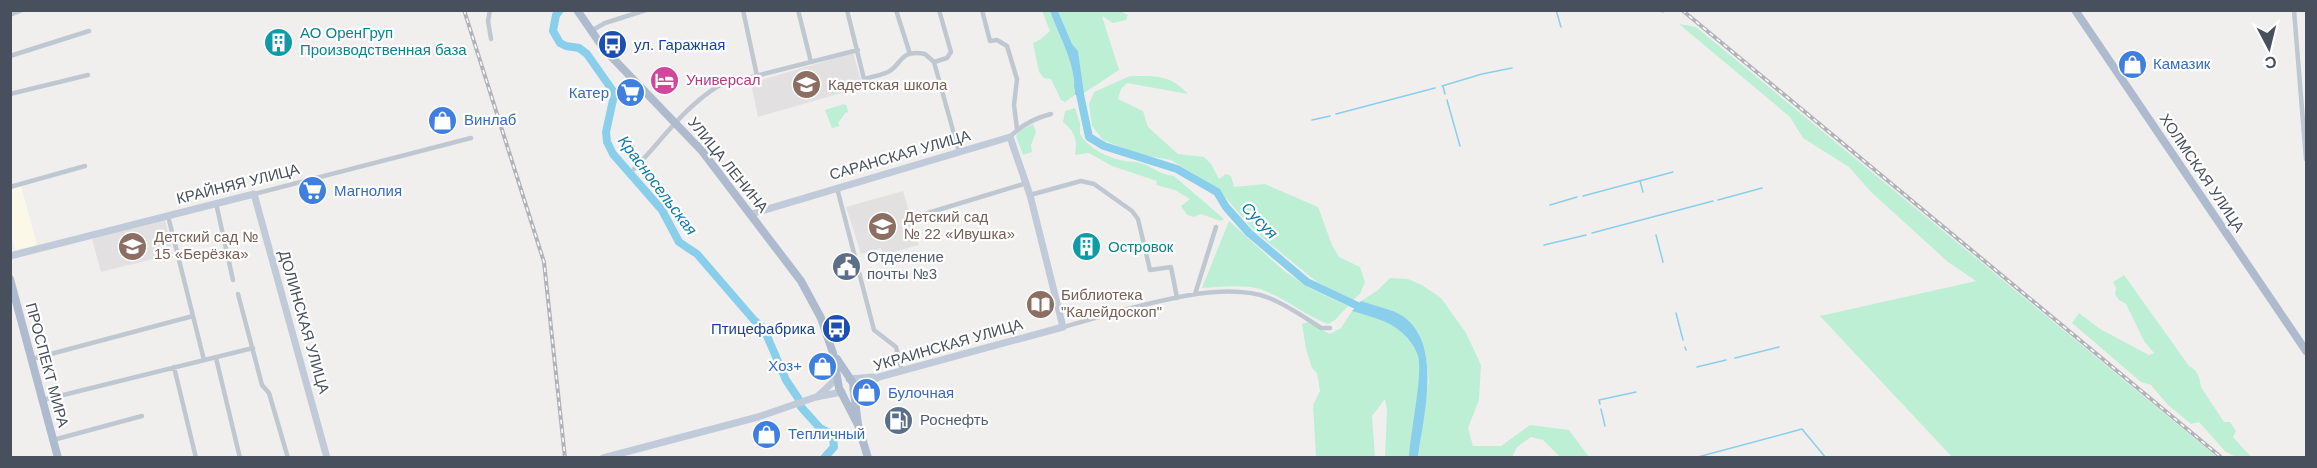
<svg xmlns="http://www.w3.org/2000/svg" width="2317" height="468" viewBox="0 0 2317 468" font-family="Arial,sans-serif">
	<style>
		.commercial { fill: #fcf8e8 }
		.education { fill: #e2e0e0 }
		.green { fill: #bdefd4 }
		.water { fill: #89cfec }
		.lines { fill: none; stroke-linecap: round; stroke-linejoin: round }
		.stream { stroke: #89cfec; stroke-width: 1.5 }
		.river { stroke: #89cfec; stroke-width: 8 }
		.street { stroke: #bfc8d1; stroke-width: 4.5 }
		.secondary { stroke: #c1cad8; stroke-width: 7 }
		.primary { stroke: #aebbce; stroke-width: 8 }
		.rail-casing { stroke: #b1b3b9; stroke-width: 4 }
		.rail { stroke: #fff; stroke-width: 1.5; stroke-dasharray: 4.5; stroke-linecap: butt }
		.labels { text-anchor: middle; stroke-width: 4.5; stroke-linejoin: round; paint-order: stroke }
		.culture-label { font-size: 15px; fill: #0d838f; stroke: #fff; text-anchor: start }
		.transit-label { font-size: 15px; fill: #164399; stroke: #fff; text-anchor: start }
		.shop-label { font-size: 15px; fill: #366cbe; stroke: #fff; text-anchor: start }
		.hotel-label { font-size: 15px; fill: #b23c85; stroke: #fff; text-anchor: start }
		.education-label { font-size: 15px; fill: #785e54; stroke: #fff; text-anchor: start }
		.street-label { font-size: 15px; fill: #47505c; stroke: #fff }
		.service-label { font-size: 15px; fill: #4e5e75; stroke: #fff; text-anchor: start }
		.water-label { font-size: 16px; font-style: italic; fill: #0c7baa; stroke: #fff }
	</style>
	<rect width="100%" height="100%" fill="#f1efee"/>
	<path class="commercial" d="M21 186 37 245 15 250 11 234V189Z"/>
	<path class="education" d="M853 53 863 87 758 117 751 83Z
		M903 191 919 245 883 255 881 248 861 254 846 207Z
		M165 219 173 254 101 272 92 239Z"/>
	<path class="green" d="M1042 11H1050C1061 41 1075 61 1075 95L1065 102 1061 100 1051 79 1044 78 1039 72 1033 43 1041 39 1050 31Z
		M1058 11H1120L1128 15 1126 20 1113 23 1102 16 1119 70 1084 93 1078 52 1072 44Z
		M1679 24 1696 27 2217 457H1952L1820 316 1976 281 1948 262 1871 192 1849 167 1803 138 1790 117Z
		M1130 76C1155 76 1170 74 1188 94L1127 83 1121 89 1118 99 1143 111 1148 127 1178 154 1204 157 1211 164 1219 179 1226 174 1231 176 1234 187 1265 184 1318 207 1332 245 1339 257 1360 267 1365 282 1360 294 1352 301 1317 282 1253 230 1227 199 1209 183 1171 160 1142 155 1103 140 1092 126 1089 104 1094 92Z
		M850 79 852 90 832 94 831 84Z
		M844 104 847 106 848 113 846 112 838 123 840 126 832 128 825 110Z
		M1075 108 1080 123V134C1088 148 1108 158 1124 161 1130 162 1137 161 1143 164 1154 168 1161 175 1174 176L1224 219 1220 221 1201 214 1194 217 1187 215 1181 206 1190 199 1175 190 1156 185 1157 181 1112 166 1089 153 1075 155C1077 139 1076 133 1063 122L1065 111Z
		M1033 124 1036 132 1031 145 1032 152 1023 155 1016 136 1019 131Z
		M1229 221 1283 270 1309 288 1348 306 1335 320 1328 324C1304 315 1284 297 1260 289 1242 284 1221 287 1202 288Z
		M2124 275 2189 366C2197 369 2200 378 2201 387L2224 422H2230L2236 431 2233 437 2251 457H2236L2225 451 2199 422 2191 424 2168 405 2151 385 2141 382 2072 323 2079 313 2100 329 2149 355 2154 353 2144 341 2126 304 2119 300 2115 294 2116 288 2113 282Z
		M1390 278 1408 279 1422 285 1441 298 1466 333 1481 365 1479 400 1468 428 1473 446H1501L1530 425 1569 430 1589 457H1560L1543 440 1531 437 1517 447 1512 457H1418L1429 380 1425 350 1361 301 1378 290Z
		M1352 311C1362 314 1373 317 1383 321 1398 327 1413 340 1418 356 1423 377 1410 432 1409 457H1385L1387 411 1385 399 1372 416 1375 457H1316L1313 405 1320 391 1317 373 1312 368 1306 349 1302 324 1307 322 1330 334 1341 328Z"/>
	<path class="water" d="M1050 11H1058L1072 44 1078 51 1084 93 1075 95C1075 61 1061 41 1050 11Z
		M1361 301C1374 306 1393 309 1404 317 1443 346 1423 417 1418 457H1409C1410 432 1423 376 1418 356 1413 340 1398 327 1383 321 1373 317 1362 314 1352 311Z"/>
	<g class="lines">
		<path class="stream" d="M1556 10 1561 27
			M1661 10 1663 12
			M1442 86 1482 74 1512 68
			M1443 86 1445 94
			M1447 100 1460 146
			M1336 114 1435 88
			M1312 120 1330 116
			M1640 181 1643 192
			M1583 196 1673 172
			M1718 200 1762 188
			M1550 205 1577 197
			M1592 233 1713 201
			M1656 235 1663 262
			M1544 245 1586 235
			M1676 313 1683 340
			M1685 347 1686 350
			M1735 358 1779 347
			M1697 367 1726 360
			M1600 404 1599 400 1636 392
			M1601 409 1605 426
			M1694 458 1802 429 1826 458"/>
		<path class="river" d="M560 10 556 15 553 31 560 43 566 46 579 48 587 54 613 91V100L606 132 607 142 613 154 662 210 679 242 697 254 754 320 764 329 786 380 798 398 801 407 820 428 830 433 833 439 834 447 824 458
			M1078 85 1089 137 1104 146 1177 169 1217 192 1226 207 1249 233 1307 282 1364 309"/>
		<path class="street" d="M490 10 488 21 491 39
			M743 10 757 76
			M798 10 811 62
			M847 10 864 79C872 77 881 75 888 72 902 65 899 49 925 54L934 62 947 58 951 52 939 10
			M896 10 910 54
			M982 10 990 41 997 40 1007 46 1017 79 1014 105 1017 129
			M2294 10 2306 159
			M10 15 22 10
			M591 31 605 23 646 10
			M10 56 89 31
			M934 62 959 152
			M10 94 88 75
			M1010 137C1022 124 1035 118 1051 114
			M634 169C662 140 686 105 720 85L858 50
			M10 187 85 166
			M837 188 874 330 896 347 902 371
			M254 194 471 138
			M1030 195 1081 181 1094 184 1132 211 1138 219 1150 270 1171 267 1177 298
			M216 203 233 280
			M168 216 204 360
			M918 216 1027 183
			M238 294 262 385 269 393 288 458
			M1195 294 1216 227
			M1063 327C1117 313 1217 277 1269 298 1287 305 1304 317 1321 328H1330
			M216 358 240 458
			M32 359 193 316
			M174 367 196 458
			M43 400 253 348
			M53 440 142 416"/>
		<path class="secondary" d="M751 214 1010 137 1030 195 1063 327 879 377 853 390
			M10 256 254 194 327 458
			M849 379 873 377
			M818 396 833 382 834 372
			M603 458 758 417 816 397 842 392"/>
		<path class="primary" d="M577 10 604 49 702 151 801 281 821 318 833 353 839 388 858 425
			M2075 10 2306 351
			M10 279 58 458
			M837 359 853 383 858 425 868 458"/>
		<defs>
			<path id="rail" d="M464 10 544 262 565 458
				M1682 10 2222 458"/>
		</defs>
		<use href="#rail" class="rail-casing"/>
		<use href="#rail" class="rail"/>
	</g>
	<defs>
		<symbol id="building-disc" viewBox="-11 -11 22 22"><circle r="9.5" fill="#0f9aa8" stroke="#fff"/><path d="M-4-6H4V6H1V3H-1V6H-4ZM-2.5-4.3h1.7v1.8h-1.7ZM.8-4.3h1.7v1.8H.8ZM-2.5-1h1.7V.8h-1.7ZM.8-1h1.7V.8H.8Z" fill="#fff"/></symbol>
		<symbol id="bus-disc" viewBox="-11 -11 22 22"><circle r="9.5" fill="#1a4fb4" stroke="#fff"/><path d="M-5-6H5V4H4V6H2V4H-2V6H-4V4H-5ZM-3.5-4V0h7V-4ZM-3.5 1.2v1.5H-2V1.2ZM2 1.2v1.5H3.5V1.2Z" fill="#fff"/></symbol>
		<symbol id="shop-disc" viewBox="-11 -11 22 22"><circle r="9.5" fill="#3f7fe0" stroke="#fff"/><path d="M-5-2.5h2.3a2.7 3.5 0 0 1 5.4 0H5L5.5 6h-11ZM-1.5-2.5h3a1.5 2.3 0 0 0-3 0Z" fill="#fff"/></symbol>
		<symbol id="hotel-disc" viewBox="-11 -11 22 22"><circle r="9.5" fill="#d1479c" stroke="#fff"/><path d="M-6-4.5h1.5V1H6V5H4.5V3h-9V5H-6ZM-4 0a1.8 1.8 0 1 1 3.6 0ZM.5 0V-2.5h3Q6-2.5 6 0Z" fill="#fff"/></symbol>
		<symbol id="school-disc" viewBox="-11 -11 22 22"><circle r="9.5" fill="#8d6e63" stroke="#fff"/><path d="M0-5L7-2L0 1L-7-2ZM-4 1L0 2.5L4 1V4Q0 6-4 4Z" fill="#fff"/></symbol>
		<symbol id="supermarket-disc" viewBox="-11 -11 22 22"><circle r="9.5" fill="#3f7fe0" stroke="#fff"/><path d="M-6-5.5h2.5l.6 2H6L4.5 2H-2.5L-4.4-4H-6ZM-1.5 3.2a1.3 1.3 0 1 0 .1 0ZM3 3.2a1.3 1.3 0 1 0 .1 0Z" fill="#fff"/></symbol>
		<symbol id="civic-disc" viewBox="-11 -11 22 22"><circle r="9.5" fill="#5c6f8a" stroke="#fff"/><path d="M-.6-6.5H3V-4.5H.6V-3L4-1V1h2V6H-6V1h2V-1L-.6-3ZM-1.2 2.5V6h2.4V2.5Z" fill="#fff"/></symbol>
		<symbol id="library-disc" viewBox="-11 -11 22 22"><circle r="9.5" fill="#8d6e63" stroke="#fff"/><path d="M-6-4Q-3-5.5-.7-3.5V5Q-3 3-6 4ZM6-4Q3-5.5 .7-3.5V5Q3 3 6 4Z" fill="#fff"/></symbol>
		<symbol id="fuel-disc" viewBox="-11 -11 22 22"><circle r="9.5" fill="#5c6f8a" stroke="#fff"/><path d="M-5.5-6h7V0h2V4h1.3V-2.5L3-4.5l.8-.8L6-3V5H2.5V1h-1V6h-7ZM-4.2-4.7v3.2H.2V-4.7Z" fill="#fff"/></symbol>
	</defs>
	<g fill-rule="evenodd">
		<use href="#building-disc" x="262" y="26" width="33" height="33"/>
		<use href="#bus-disc" x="596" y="28" width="33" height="33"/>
		<use href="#shop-disc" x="2116" y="48" width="33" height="33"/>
		<use href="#hotel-disc" x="648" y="64" width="33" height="33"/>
		<use href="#school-disc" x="790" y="68" width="33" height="33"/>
		<use href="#supermarket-disc" x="614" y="76" width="33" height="33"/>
		<use href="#shop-disc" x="426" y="104" width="33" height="33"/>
		<use href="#supermarket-disc" x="296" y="174" width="33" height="33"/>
		<use href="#school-disc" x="866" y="210" width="33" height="33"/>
		<use href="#school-disc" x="116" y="230" width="33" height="33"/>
		<use href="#building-disc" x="1070" y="230" width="33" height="33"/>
		<use href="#civic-disc" x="830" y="250" width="33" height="33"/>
		<use href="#library-disc" x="1024" y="288" width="33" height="33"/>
		<use href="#bus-disc" x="820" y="312" width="33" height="33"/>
		<use href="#shop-disc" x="806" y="350" width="33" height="33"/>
		<use href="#shop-disc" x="850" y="376" width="33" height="33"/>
		<use href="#fuel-disc" x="882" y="404" width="33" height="33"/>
		<use href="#shop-disc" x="750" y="418" width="33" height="33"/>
	</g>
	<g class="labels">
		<g class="culture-label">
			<text x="300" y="38">АО ОренГруп<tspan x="300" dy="17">Производственная база</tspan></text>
			<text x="1108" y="252">Островок</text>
		</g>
		<g class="transit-label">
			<text x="634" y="50">ул. Гаражная</text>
			<text x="815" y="334" text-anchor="end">Птицефабрика</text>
		</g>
		<g class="shop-label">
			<text x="2153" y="69">Камазик</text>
			<text x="609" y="98" text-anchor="end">Катер</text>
			<text x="464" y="125">Винлаб</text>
			<text x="334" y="196">Магнолия</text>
			<text x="802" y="371" text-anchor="end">Хоз+</text>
			<text x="888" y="398">Булочная</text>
			<text x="788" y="439">Тепличный</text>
		</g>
		<g class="hotel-label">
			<text x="686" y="85">Универсал</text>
		</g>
		<g class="education-label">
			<text x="828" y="90">Кадетская школа</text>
			<text x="904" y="222">Детский сад<tspan x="904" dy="17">№ 22 «Ивушка»</tspan></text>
			<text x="154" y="242">Детский сад №<tspan x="154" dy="17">15 «Берёзка»</tspan></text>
			<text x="1061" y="300">Библиотека<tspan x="1061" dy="17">"Калейдоскоп"</tspan></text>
		</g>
		<g class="street-label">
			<text transform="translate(900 155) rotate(-16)" y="5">САРАНСКАЯ УЛИЦА</text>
			<text transform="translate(728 165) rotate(51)" y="5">УЛИЦА ЛЕНИНА</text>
			<text transform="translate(2202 173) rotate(56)" y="5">ХОЛМСКАЯ УЛИЦА</text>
			<text transform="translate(238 184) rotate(-14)" y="5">КРАЙНЯЯ УЛИЦА</text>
			<text transform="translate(304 322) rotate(74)" y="5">ДОЛИНСКАЯ УЛИЦА</text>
			<text transform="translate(948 345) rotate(-16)" y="5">УКРАИНСКАЯ УЛИЦА</text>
			<text transform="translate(47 365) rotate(75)" y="5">ПРОСПЕКТ МИРА</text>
		</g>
		<g class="service-label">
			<text x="867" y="262">Отделение<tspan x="867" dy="17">почты №3</tspan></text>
			<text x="920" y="425">Роснефть</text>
		</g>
		<g class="water-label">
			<text transform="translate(658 185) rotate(53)" y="6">Красносельская</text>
			<text transform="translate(1260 220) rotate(46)" y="6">Сусуя</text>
		</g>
	</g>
	<rect width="2317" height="468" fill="none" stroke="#47505c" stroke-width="24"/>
	<g transform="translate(2269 48) rotate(173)" stroke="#ffffff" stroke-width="4.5" paint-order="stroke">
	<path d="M0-4.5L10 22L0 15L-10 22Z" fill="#47505c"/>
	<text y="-9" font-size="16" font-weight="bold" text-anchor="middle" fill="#47505c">С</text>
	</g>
</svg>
